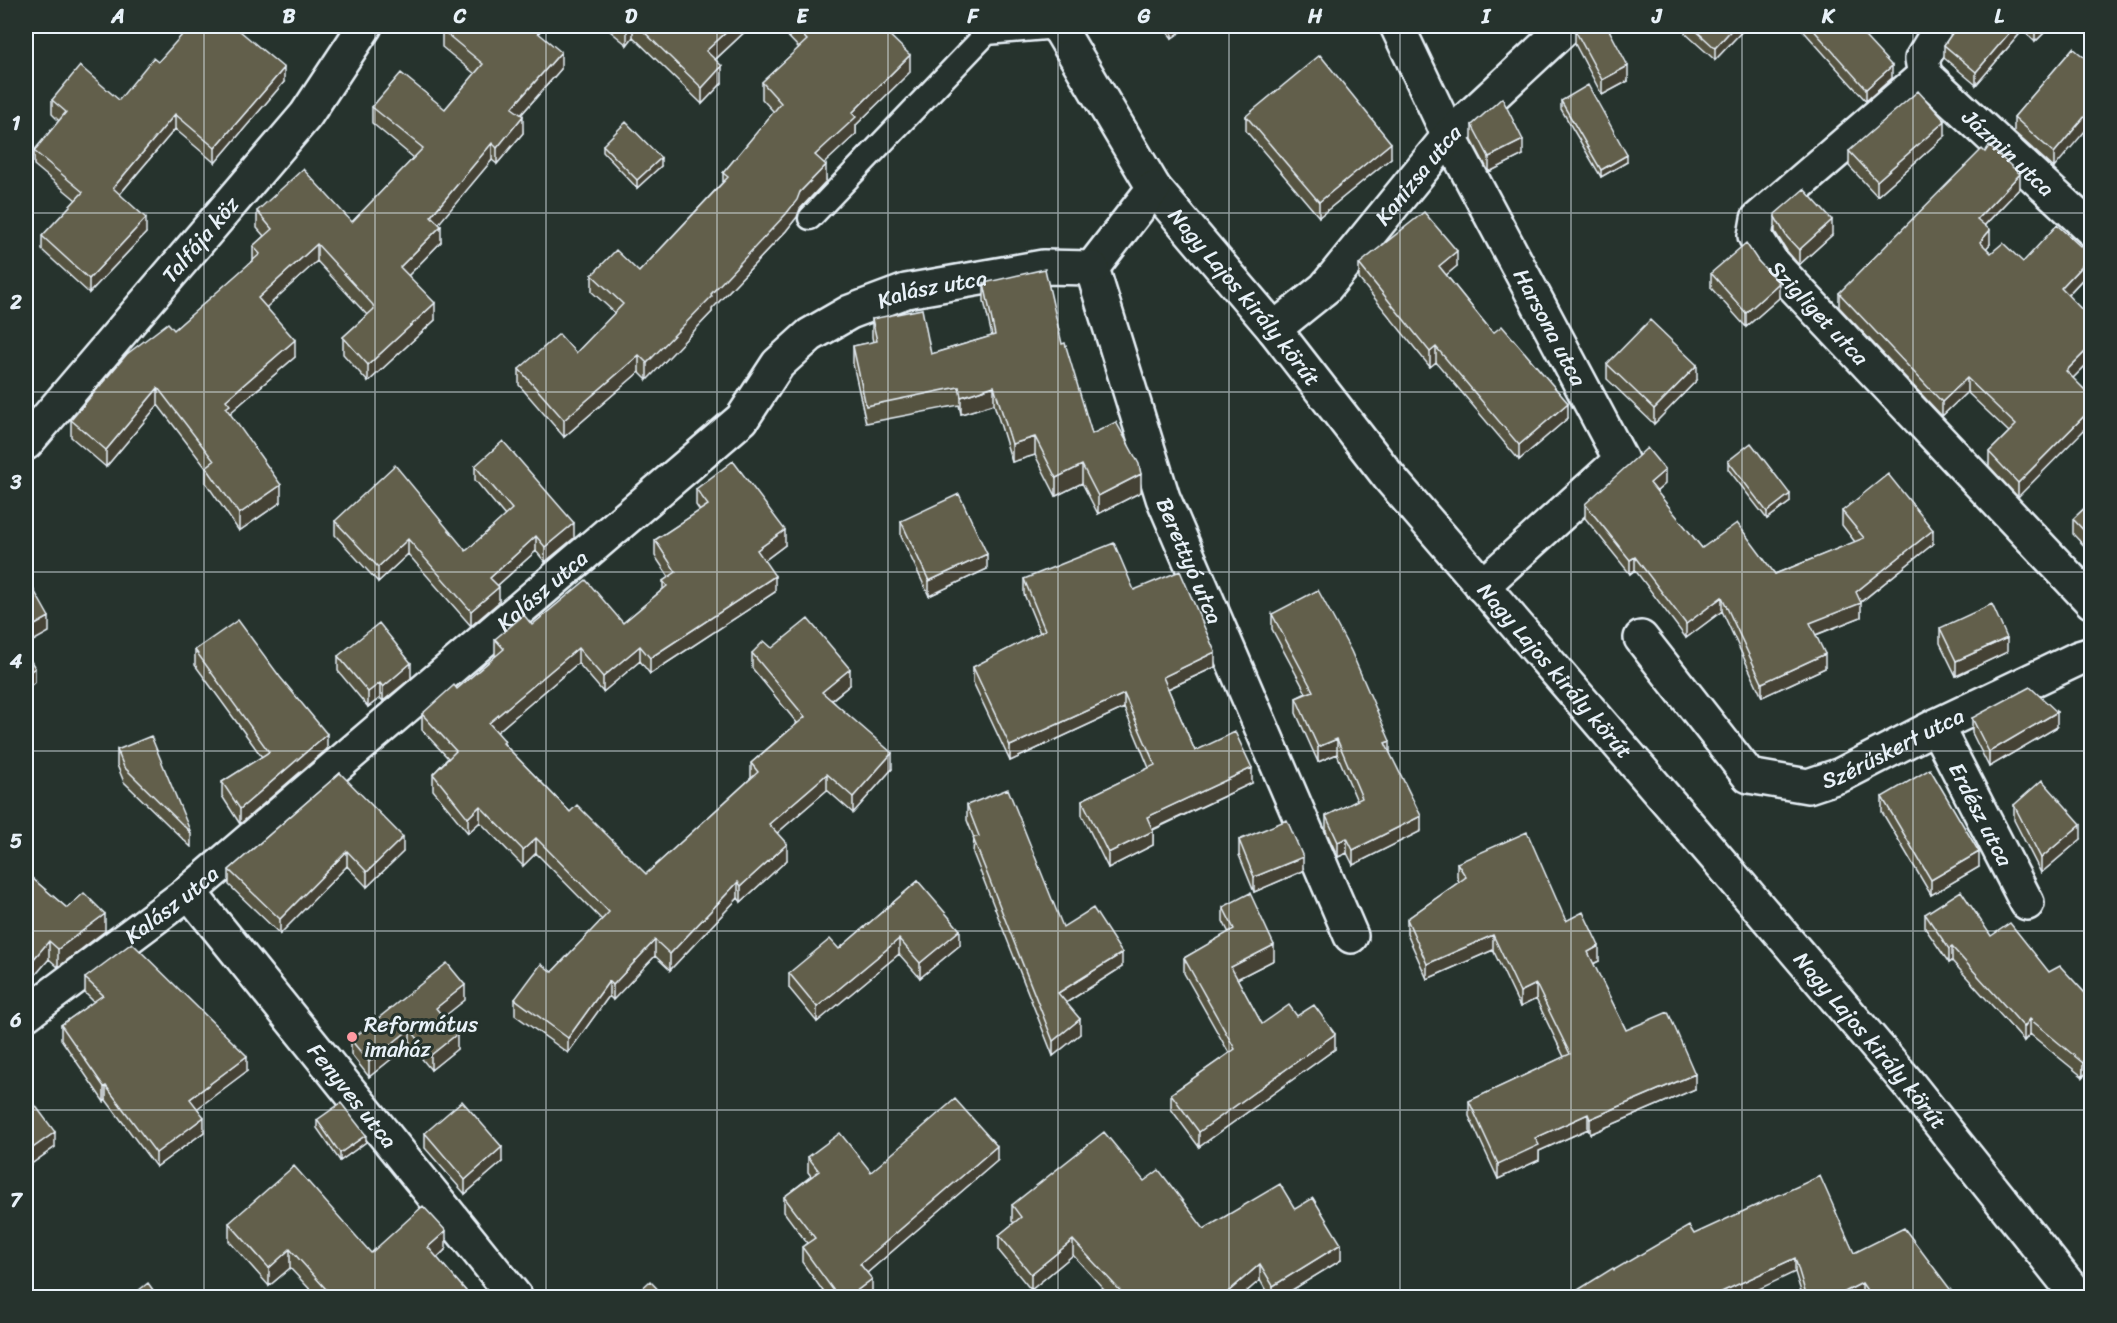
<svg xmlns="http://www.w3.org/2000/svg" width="2117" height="1323" viewBox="0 0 2117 1323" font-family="Sriracha,sans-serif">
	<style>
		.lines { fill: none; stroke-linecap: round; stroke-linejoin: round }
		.lane-casing { stroke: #e8f1f8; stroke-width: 27 }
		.street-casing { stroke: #e8f1f8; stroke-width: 38 }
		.secondary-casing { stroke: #e8f1f8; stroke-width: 38 }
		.lane { stroke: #26332d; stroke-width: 22 }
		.street { stroke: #26332d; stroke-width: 33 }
		.secondary { stroke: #26332d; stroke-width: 33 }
		.wall { fill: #545241; stroke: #e8f1f8; stroke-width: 1.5 }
		.shaded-wall { fill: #454235; stroke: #e8f1f8; stroke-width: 1.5 }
		.building { fill: #625f4c; stroke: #e8f1f8; stroke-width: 1.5 }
		.grid { fill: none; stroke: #e8f1f8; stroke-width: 1.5; stroke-opacity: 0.55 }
		.poi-dot { fill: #ff9aa2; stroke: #26332d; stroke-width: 2 }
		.labels { text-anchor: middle; stroke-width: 6; stroke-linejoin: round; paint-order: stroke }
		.street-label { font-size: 22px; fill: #e8f1f8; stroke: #26332d }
		.poi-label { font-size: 22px; fill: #e8f1f8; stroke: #26332d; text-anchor: start }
		.neatline { fill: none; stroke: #e8f1f8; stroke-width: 2 }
		.grid-label { font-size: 20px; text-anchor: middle; font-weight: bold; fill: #e8f1f8 }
	</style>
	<rect width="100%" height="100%" fill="#26332d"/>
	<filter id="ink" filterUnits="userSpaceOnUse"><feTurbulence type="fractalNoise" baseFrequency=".0167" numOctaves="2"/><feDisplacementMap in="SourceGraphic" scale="12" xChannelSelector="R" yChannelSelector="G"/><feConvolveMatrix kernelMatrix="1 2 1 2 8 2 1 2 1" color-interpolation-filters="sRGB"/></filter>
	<g filter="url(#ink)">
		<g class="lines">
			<defs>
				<path id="lane" d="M810 218 987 33 1057 27"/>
				<g id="street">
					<path id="s1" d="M1058 26 1154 188 1274 329 1389 477 1715 856 1907 1082 2079 1298"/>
					<path id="s2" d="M1397 26 1449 136 1621 460 1482 586"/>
					<path id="s3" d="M1944 26 1937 34 1922 59 1925 75 1758 219 1755 236 1772 263 2092 602"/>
					<path id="s4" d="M1925 75 2092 230"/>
					<path id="s5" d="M1154 188 1092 268 1163 498 1351 936"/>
					<path id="s6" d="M1274 329 1325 288 1449 136 1567 26"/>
					<path id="s7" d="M26 443 306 115 365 26"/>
					<path id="s8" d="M1641 638 1749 776 1808 786 1841 775 1936 726 2079 658 2092 654"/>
					<path id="s9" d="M1936 726 2027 903"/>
					<path id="s10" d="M189 892 516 1298"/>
					<path id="s11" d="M26 1014 189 892 742 419 778 364 810 335 850 312 906 291 1043 267 1092 268"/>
				</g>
				<path id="secondary" d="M1056 26 1057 27"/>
			</defs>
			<use href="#lane" class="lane-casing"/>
			<use href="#street" class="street-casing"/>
			<use href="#secondary" class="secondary-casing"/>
			<use href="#lane" class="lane"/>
			<use href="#street" class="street"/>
			<use href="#secondary" class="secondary"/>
		</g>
		<path class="wall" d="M445 26H545L538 33 561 69 521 115 523 133 497 164 492 160 438 224 441 242 408 276 435 320 368 382 343 354V337L367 315 317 261 266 307 295 357 230 413V414L281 502 239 531 206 483V468L158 405 106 467 71 437V420L253 261V246L264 236 257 228V211L352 222 414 158 372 123V107L445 109 475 74 442 47V30Z
			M604 26H751L715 60 722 83 702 104 633 37 627 45Z
			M778 26H880L910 72 856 125V134L824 163 826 181 800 209 797 217 786 231 712 309V312L647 380 639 372 564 437 519 385V369L576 353 615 313 592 292V275L639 272 723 182V173L774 112 762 99V82L799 48Z
			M1162 26H1189L1172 38Z
			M1685 26H1747L1715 60 1685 33Z
			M1799 26H1855L1892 78 1866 101Z
			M1957 26H2051L2035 42 2023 30 1976 85 1944 58V45Z
			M1575 30 1628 81 1602 95 1575 44Z
			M2073 48 2054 168 2014 132V117Z
			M158 62 284 82 215 163 175 129 120 194 146 233 89 293 42 250V236L76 200 34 165V151L59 121 52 114V100H119Z
			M1561 101 1627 162 1601 177 1561 109Z
			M1246 116 1391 158 1319 217 1246 131Z
			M1472 125 1523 155 1489 172 1472 140Z
			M1945 136 1877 196 1849 166V151Z
			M603 145 661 166 637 188 603 152Z
			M2020 188 1984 226 1990 244 1986 248 1991 253 2023 262 2091 270 2068 295 2091 360 2073 378 2018 497 1989 466V452L2009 432 1967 392 1942 416 1839 307V293Z
			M1775 217 1832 235 1799 265 1787 251 1775 232Z
			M1758 261 1779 298 1746 327 1711 288V273Z
			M1359 264 1457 266 1446 275 1493 333 1568 418 1519 460 1436 362 1430 367 1359 279Z
			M984 283 1062 344 1092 434 1141 492 1098 514 1082 483 1056 496 1035 455 1012 462 994 404 961 414 959 405 866 423 853 364V346L873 342 872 337V319L931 354 992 336 984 301Z
			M1607 364 1697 380 1654 424 1607 379Z
			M1728 461 1790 502 1767 519 1728 469Z
			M475 466 574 538 545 562 536 551 497 586 499 602 471 626 408 554 378 582 335 535V521L466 551 505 516 475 480Z
			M1665 484 1656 492 1702 548 1775 574 1855 542 1842 525V511L1933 544 1860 603 1861 617 1816 635 1825 668 1762 697 1722 611 1686 638 1635 570 1630 574 1585 518V504Z
			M696 489 785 545 764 561 775 592 650 674 640 661 603 692 578 663 497 732 505 745 570 812 646 874 751 778V763L797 723 752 668V653L772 648 850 685 832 700 892 769 853 813 827 790 777 833 787 860 741 902 738 898 670 970 655 956 613 1000 609 996 568 1053 515 1015V999L552 972 602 920 536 853 523 866 480 822 468 833 433 790V774L448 758 422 730V714L457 689 496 656 495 655V639L532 625 623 623 663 589V581L669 577 655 556V540L700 511 696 505Z
			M2091 502V553L2073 534V519Z
			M901 521 987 569 929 596 901 536Z
			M1024 579 1134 590 1215 667 1168 689 1195 751 1252 783 1153 830V845L1108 868 1082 815V800L1149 768 1124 708 1010 761 973 682V667L1040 633 1024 594Z
			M1272 614 1390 754 1421 831 1353 865 1347 853 1338 857 1326 831V816L1357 801 1337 754 1318 762 1296 713V698L1306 693 1272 629Z
			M1940 628 2007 652 1956 676 1940 643Z
			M195 650 327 749 240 824 222 796V782L262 757 195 665Z
			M338 656 411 678 383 701 380 698 368 707 338 671Z
			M1972 718 2057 727 1989 767 1972 733Z
			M117 750 191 833V847L124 782 117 765Z
			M340 773 403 852 367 887 347 866 280 934 229 885V870Z
			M1882 797 1979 867 1931 895 1882 812Z
			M967 805 1063 927 1122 967 1066 1003 1080 1034 1053 1056 973 853 974 838 967 820Z
			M2014 805 2081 839 2041 873 2014 820Z
			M1239 840 1303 871 1254 892 1239 855Z
			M1457 863 1566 921 1599 961 1593 964 1626 1030 1695 1089 1590 1134 1588 1129 1539 1151V1160L1498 1179 1469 1116V1101L1564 1057 1536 999 1520 1007 1493 950 1427 979 1407 934V919L1459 882 1457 877Z
			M26 873 67 908 105 931 58 967 49 959 26 986Z
			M918 881 960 945 920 978 899 954 817 1022 789 988V973L839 949Z
			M1223 907 1274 960 1237 979 1262 1024 1297 1016 1335 1049 1199 1147 1171 1109V1094L1229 1053 1184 973V958L1229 933 1223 921Z
			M1925 914 1991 936 2049 972 2086 994 2083 1077 2030 1034 2024 1041 1952 961 1949 963 1925 928Z
			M85 978 247 1071 197 1108 204 1132 156 1167 106 1100 104 1102 61 1039V1025L94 1002 85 993Z
			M465 1000 443 1017 457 1049 431 1070 410 1044 369 1077 351 1054V1040Z
			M26 1093 55 1147 27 1167 26 1165Z
			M317 1120 366 1142 340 1161 317 1128Z
			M425 1133 502 1162 465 1194 425 1148Z
			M808 1157 871 1172 997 1161 867 1273 872 1294 867 1298H828L802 1262V1247L807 1243 784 1212V1197L811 1176 808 1172Z
			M1144 1181 1204 1229 1295 1209 1341 1260 1279 1298H1270L1260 1280 1239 1298H1112L1073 1255 1031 1290 999 1251V1235L1014 1223 1012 1221V1205Z
			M229 1223 371 1253 446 1249 437 1258 472 1298H318L290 1268 269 1286 229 1241Z
			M1694 1234 1854 1253 1953 1293V1298H1803L1795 1272 1614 1270Z"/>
		<path class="shaded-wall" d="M530 26H545L530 42Z
			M628 26H633V37L627 45V28Z
			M733 26H751L706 68V51Z
			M1172 26H1189L1172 38Z
			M1735 26H1747L1715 60V48Z
			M2015 26H2023V30L1976 85V72Z
			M2038 26H2051L2035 42V28Z
			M561 52V69L512 125V108Z
			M910 55V72L856 125V134L815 172V155L852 113Z
			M722 66V83L702 104V88Z
			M1628 66V81L1602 95V80Z
			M1892 66V78L1866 101V89Z
			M284 68V82L215 163V148Z
			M2091 109V124L2054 168V153Z
			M175 114V129L113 202V188Z
			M523 116V133L497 164V148Z
			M1945 121V136L1877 196V181Z
			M1523 140V155L1489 172V157Z
			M492 143V160L431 233V216Z
			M1391 143V158L1319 217V202Z
			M1627 155V162L1601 177V170Z
			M661 158V166L637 188V180Z
			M826 165V181L800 209 797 217 786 231 712 309V312L647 380V363L711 294 800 192Z
			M2020 174V188L1977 233V219Z
			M146 218V233L89 293V279Z
			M1832 220V235L1799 265V250Z
			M441 226V242L400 284V267Z
			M1990 230V244L1980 256V242Z
			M32 239V254L26 262V247Z
			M317 244V261L258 315V298Z
			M1457 251V266L1439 281V266Z
			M2091 256V270L2061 302V288Z
			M1779 283V298L1746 327V313Z
			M435 303V320L368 382V365Z
			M295 340V357L230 413V422L226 425V400Z
			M2091 346V360L2066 385V371Z
			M1436 347V362L1430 367V352Z
			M639 355V372L564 437V420Z
			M1697 365V380L1654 424V409Z
			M1967 378V392L1942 416V402Z
			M994 386V404L961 414V397Z
			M158 388V405L106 467V450Z
			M1568 403V418L1519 460V445Z
			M2091 409V423L2018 497V483Z
			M1035 437V455L1012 462V444Z
			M1082 465V483L1056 496V478Z
			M1665 470V484L1650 497V483Z
			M1141 474V492L1098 514V496Z
			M281 485V502L239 531V514Z
			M1790 494V502L1767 519V512Z
			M574 523V538L545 562V547Z
			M785 530V545L757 566V550Z
			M1933 530V544L1858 604 1861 603V617L1810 637V623L1856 592Z
			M536 536V551L490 592V578Z
			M408 539V554L378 582V567Z
			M987 554V569L929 596V581Z
			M1635 557V570L1630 574V560Z
			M775 576V592L650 674V658Z
			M499 587V602L471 626V611Z
			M1722 597V611L1686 638V624Z
			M49 617V632L26 645V630Z
			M2007 638V652L1956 676V661Z
			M640 646V661L603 692V677Z
			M578 648V663L489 739V723Z
			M1215 652V667L1163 691V677Z
			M1825 654V668L1762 697V683Z
			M411 663V678L383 701V687Z
			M35 668V682L26 689V674Z
			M850 669V685L822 707V692Z
			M380 683V698L368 707V692Z
			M1124 694V708L1010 761V746Z
			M2057 712V727L1989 767V752Z
			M327 734V749L240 824V809Z
			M1337 739V754L1318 762V747Z
			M1390 741V756L1385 743Z
			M892 753V769L853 813V797Z
			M1252 768V783L1147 832V817Z
			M827 774V790L769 840V824Z
			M480 806V822L468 833V818Z
			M1421 816V831L1353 865V850Z
			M2081 824V839L2041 873V858Z
			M1153 831V845L1108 868V853Z
			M403 837V852L367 887V872Z
			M536 838V853L523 866V850Z
			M1347 838V853L1338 857V842Z
			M787 844V860L741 902V886Z
			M347 851V866L280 934V919Z
			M1979 852V867L1931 895V880Z
			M1303 857V871L1254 892V877Z
			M738 882V898L670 970V954Z
			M105 914V931L58 967V949Z
			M960 930V945L920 978V963Z
			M1493 935V950L1427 979V964Z
			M899 939V954L817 1022V1007Z
			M655 940V956L613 1000V985Z
			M49 941V959L26 986V968Z
			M1274 945V960L1231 982V967Z
			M1599 946V961L1588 966V952Z
			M1952 947V961L1949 963V949Z
			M1122 953V967L1058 1008V993Z
			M609 981V996L568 1053V1038Z
			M1536 984V999L1520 1007V992Z
			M465 985V1000L436 1023V1008Z
			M1080 1019V1034L1053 1056V1041Z
			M2030 1019V1034L2024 1041V1027Z
			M410 1029V1044L369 1077V1062Z
			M457 1034V1049L431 1070V1055Z
			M1335 1034V1049L1199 1147V1132Z
			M2091 1053V1067L2083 1077V1063Z
			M247 1056V1071L190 1114V1099Z
			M1695 1074V1089L1590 1134V1119Z
			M106 1086V1100L104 1102V1087Z
			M1588 1114V1129L1539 1151V1160L1498 1179V1164L1535 1138Z
			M204 1117V1132L156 1167V1153Z
			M55 1132V1147L27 1167V1152Z
			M366 1135V1142L340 1161V1153Z
			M997 1146V1161L860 1279V1264Z
			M502 1147V1162L465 1194V1180Z
			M446 1231V1249L428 1266V1247Z
			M1073 1240V1255L1031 1290V1274Z
			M1341 1244V1260L1279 1298H1273V1286Z
			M290 1249V1268L269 1286V1268Z
			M1795 1258V1272L1740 1298H1719V1293Z
			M1260 1264V1280L1239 1298H1221Z
			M872 1279V1294L867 1298H847Z
			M1862 1283V1298H1833Z"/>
		<path class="building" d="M190 26H234L284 68 215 148 175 114 113 188 146 218 89 279 42 236 83 192 34 151 66 112 52 100 80 66 119 100 153 58 158 62Z
			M445 26H530L561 52 512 108 523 116 497 148 492 143 431 216 441 226 400 267 435 303 368 365 343 337 374 309 373 305 317 244 258 298 295 340 226 400 230 405 226 408 281 485 239 514 206 467 214 461 158 388 106 450 71 420 127 354 168 323 174 330 260 254 253 246 272 229 257 211 303 169 352 222 423 148 372 107 401 73 445 109 483 64 442 30Z
			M638 26H733L706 51 722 66 702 88Z
			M794 26H880L910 55 852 113 856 117 815 155 826 165 800 192 797 200 786 214 711 294 712 296 647 363 639 355 564 420 519 369 559 334 576 353 623 304 592 275 616 250 639 272 728 177 723 173 781 103 762 82 807 40Z
			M1578 26H1607L1628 66 1602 80 1575 30Z
			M1691 26H1735L1715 48Z
			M1810 26H1855L1892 66 1866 89Z
			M1957 26H2015L1976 72 1944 45Z
			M2073 48 2091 63V109L2054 153 2014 117Z
			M1320 55 1391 143 1319 202 1246 116Z
			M1588 85 1627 155 1601 170 1561 101Z
			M1918 91 1945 121 1877 181 1849 151Z
			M1502 98 1523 140 1489 157 1472 125Z
			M626 122 661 158 637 180 603 145Z
			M1989 146 2020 174 1977 219 1990 230 1980 242 1991 253 2003 243 2023 262 2057 225 2091 256 2061 288 2091 319V346L2066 371 2091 396V409L2018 483 1989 452 2016 425 1967 378 1942 402 1839 293 1982 149 1985 152Z
			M1804 189 1832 220 1799 250 1787 237 1775 217V214Z
			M1424 212 1457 251 1439 266 1493 333 1502 326 1568 403 1519 445 1436 347 1430 352 1359 264Z
			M26 234 32 239 26 247Z
			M1746 243 1758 261 1779 283 1746 313 1711 273Z
			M1045 269 1062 344 1065 343 1092 434 1116 422 1139 464 1141 474 1098 496 1082 465 1056 478 1035 437 1012 444 994 386 961 397 959 387 866 406 853 346 877 341 872 319 922 309 931 354 995 335 984 283Z
			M1650 320 1697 365 1654 409 1607 364Z
			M503 441 574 523 545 547 536 536 490 578 499 587 471 611 408 539 378 567 335 521 395 465 466 551 512 509 475 466Z
			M1751 443 1790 494 1767 512 1728 461Z
			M1647 448 1665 470 1650 483 1702 548 1737 523 1775 574 1864 538 1842 511 1888 474 1933 530 1856 592 1861 603 1810 623 1825 654 1762 683 1722 597 1686 624 1635 557 1630 560 1585 504Z
			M733 461 785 530 757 550 775 576 650 658 640 646 603 677 578 648 489 723 505 741 503 743 570 812 577 805 646 874 758 772 751 763 805 717 752 653 764 641 772 648 808 619 850 669 822 692 892 753 853 797 827 774 769 824 787 844 741 886 738 882 670 954 655 940 613 985 609 981 568 1038 515 999 541 964 552 972 609 912 536 838 523 850 480 806 468 818 433 774 456 751 422 714 454 685 457 689 504 649 495 639 524 615 532 625 586 580 623 623 667 586 663 581 676 572 655 540 708 505 696 489Z
			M959 494 987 554 929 581 901 521Z
			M2091 502V538L2073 519Z
			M1114 543 1134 590 1180 571 1215 652 1163 677 1195 751 1235 732 1252 768 1147 817 1153 831 1108 853 1082 800 1155 765 1124 694 1010 746 973 667 1045 630 1024 579Z
			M26 576 49 617 26 630Z
			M1318 590 1351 651 1390 741 1385 743 1421 816 1353 850 1347 838 1338 842 1326 816 1362 798 1337 739 1318 747 1296 698 1313 691 1272 614Z
			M1992 604 2007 638 1956 661 1940 628Z
			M238 620 280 677 327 734 240 809 222 782 269 752 195 650Z
			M379 623 411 663 383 687 380 683 368 692 338 656Z
			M26 653 35 668 26 674Z
			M2030 687 2057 712 1989 752 1972 718Z
			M151 736 191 833 124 767 117 750Z
			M1930 769 1979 852 1931 880 1882 797Z
			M340 773 403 837 367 872 347 851 280 919 229 870Z
			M2042 780 2081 824 2041 858 2014 805Z
			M1008 789 1063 927 1093 908 1122 953 1058 993 1080 1019 1053 1041 973 838 979 836 967 805Z
			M1287 820 1303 857 1254 877 1239 840Z
			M1527 832 1566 921 1583 912 1599 946 1588 952 1626 1030 1668 1012 1695 1074 1590 1119 1588 1114 1535 1138 1539 1145 1498 1164 1469 1101 1570 1054 1536 984 1520 992 1493 935 1427 964 1407 919 1466 877 1457 863Z
			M26 873 67 908 84 893 105 914 58 949 49 941 26 968Z
			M918 881 960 930 920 963 899 939 817 1007 789 973 830 939 839 949Z
			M1961 891 1991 936 2010 923 2049 972 2060 966 2086 994 2091 988V1053L2083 1063 2030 1019 2024 1027 1952 947 1949 949 1925 914Z
			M1250 893 1274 945 1231 967 1262 1024 1289 1005 1297 1016 1314 1005 1335 1034 1199 1132 1171 1094 1235 1049 1184 958 1234 929 1223 907Z
			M132 943 247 1056 190 1099 204 1117 156 1153 106 1086 104 1087 61 1025 103 995 85 978Z
			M447 963 465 985 436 1008 457 1034 431 1055 410 1029 369 1062 351 1040Z
			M26 1093 55 1132 27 1152 26 1150Z
			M955 1099 997 1146 860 1264 872 1279 847 1298H839L802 1247 815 1238 784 1197 819 1171 808 1157 840 1133 871 1172Z
			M462 1101 502 1147 465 1180 425 1133Z
			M341 1103 366 1135 340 1153 317 1120Z
			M1104 1132 1144 1181 1159 1170 1204 1229 1280 1184 1295 1209 1313 1198 1341 1244 1273 1286 1260 1264 1221 1298H1127L1073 1240 1031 1274 999 1235 1021 1217 1012 1205Z
			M294 1166 371 1253 423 1206 446 1231 428 1247 472 1298H334L290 1249 269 1268 229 1223Z
			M1820 1176 1854 1253 1904 1228 1953 1293 1951 1295 1953 1298H1872L1862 1283 1833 1298H1807L1795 1258 1719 1293 1722 1298H1565L1613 1268 1614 1270 1689 1226 1694 1234Z
			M650 1281 666 1298H632Z
			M148 1283 159 1298H129Z"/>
	</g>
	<path class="grid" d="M204 26V1298M375 26V1298M546 26V1298M717 26V1298M888 26V1298M1058 26V1298M1229 26V1298M1400 26V1298M1571 26V1298M1742 26V1298M1913 26V1298M26 213H2092M26 392H2092M26 572H2092M26 751H2092M26 931H2092M26 1110H2092"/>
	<circle class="poi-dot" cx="352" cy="1037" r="6"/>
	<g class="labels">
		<g class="street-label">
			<text dy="8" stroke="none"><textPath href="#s4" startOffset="114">Jázmin utca</textPath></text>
			<text dy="8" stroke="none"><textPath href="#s6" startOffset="212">Kanizsa utca</textPath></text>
			<text dy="8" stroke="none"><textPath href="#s7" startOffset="268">Talfája köz</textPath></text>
			<text dy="8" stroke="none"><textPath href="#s11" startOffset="1172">Kalász utca</textPath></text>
			<text dy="8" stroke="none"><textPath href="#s1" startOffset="330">Nagy Lajos király körút</textPath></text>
			<text dy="8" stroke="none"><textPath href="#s3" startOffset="394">Szigliget utca</textPath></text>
			<text dy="8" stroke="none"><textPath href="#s2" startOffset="338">Harsona utca</textPath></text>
			<text dy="8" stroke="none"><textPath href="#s5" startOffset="410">Berettyó utca</textPath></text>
			<text dy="8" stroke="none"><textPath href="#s11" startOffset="668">Kalász utca</textPath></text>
			<text dy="8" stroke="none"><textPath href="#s1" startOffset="816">Nagy Lajos király körút</textPath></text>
			<text dy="8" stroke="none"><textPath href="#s8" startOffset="328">Szérűskert utca</textPath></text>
			<text dy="8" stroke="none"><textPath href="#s9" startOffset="99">Erdész utca</textPath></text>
			<text dy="8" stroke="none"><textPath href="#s11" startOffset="182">Kalász utca</textPath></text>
			<text dy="8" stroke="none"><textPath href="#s1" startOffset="1302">Nagy Lajos király körút</textPath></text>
			<text dy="8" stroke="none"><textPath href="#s10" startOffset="261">Fenyves utca</textPath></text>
		</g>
		<g class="poi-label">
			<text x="364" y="1032">Református<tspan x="364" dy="25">imaház</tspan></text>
		</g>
	</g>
	<rect width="2117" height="1323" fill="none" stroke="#26332d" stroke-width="66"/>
	<rect x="33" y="33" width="2051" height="1257" class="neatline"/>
	<g class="grid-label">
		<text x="118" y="23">A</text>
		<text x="289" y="23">B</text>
		<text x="460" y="23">C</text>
		<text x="631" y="23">D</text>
		<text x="802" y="23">E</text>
		<text x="973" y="23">F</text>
		<text x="1144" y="23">G</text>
		<text x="1315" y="23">H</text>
		<text x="1486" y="23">I</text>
		<text x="1657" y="23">J</text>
		<text x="1828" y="23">K</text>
		<text x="1999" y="23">L</text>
		<text x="16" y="130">1</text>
		<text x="16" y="309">2</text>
		<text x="16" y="489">3</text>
		<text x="16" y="668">4</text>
		<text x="16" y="848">5</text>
		<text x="16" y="1027">6</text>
		<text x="16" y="1207">7</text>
	</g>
</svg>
